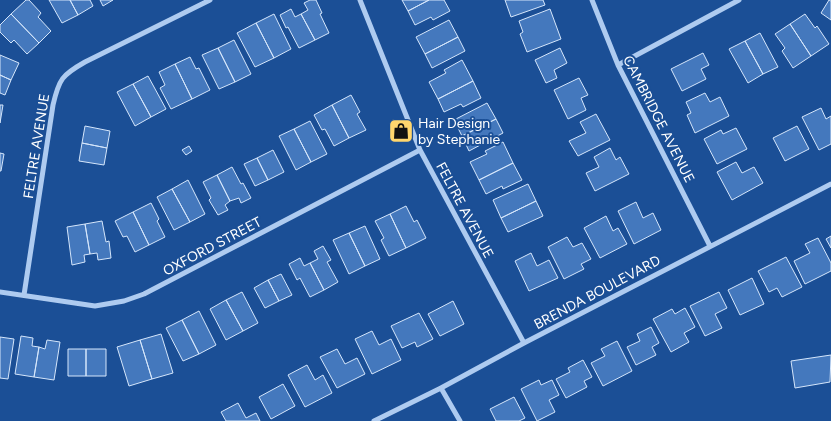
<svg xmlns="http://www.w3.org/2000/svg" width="831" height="421" viewBox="0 0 831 421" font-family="Figtree,sans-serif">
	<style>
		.building { fill: #4478bd; stroke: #d5e6fb }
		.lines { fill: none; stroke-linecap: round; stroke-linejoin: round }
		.street { stroke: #aecbf0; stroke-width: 5 }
		.labels { text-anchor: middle; stroke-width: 4; stroke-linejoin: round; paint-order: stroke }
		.street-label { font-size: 14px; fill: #fff; stroke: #1b4f96 }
		.poi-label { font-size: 14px; fill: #fff; stroke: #1b4f96; text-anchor: start }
	</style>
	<rect width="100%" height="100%" fill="#1b4f96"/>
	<path class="building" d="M26 0H29L41 13 38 17 51 31 39 43 11 14Z
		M49 0H70L78 15 62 23Z
		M70 0H90L93 6 78 15Z
		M100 0H113L103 6Z
		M310 0H316L322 13 320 14 329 33 315 40 301 14 308 10 304 3Z
		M402 0H429L408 11Z
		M429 0H444L450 11 433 20 431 17 415 25 408 11Z
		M505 0H543L545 5 511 17Z
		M829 0 831 1V20L821 13Z
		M291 9 295 17 301 14 315 40 299 48 288 27 286 28 280 15Z
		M550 9 561 39 527 52 520 34 523 32 519 21Z
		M11 14 39 43 27 54 14 40 11 43 0 32V25Z
		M274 14 291 49 274 58 256 23Z
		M805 14 815 28 817 26 829 44 811 56 790 24Z
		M449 20 458 37 425 54 416 37Z
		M256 23 274 58 255 67 237 33Z
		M790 24 811 56 793 68 782 51 785 48 775 34Z
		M760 33 778 67 763 74 745 41Z
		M458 37 465 51 432 68 425 54Z
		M234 40 251 74 235 82 218 48Z
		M745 41 763 74 748 83 729 49Z
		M218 48 235 82 219 89 202 55Z
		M560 48 567 63 554 70 557 78 546 83 535 60Z
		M703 53 709 65 701 69 706 79 682 91 671 69Z
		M0 55 19 63 11 80 0 75Z
		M190 57 196 69 199 68 210 90 192 99 175 64Z
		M462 60 473 81 438 99 429 82 446 73 444 70Z
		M175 64 192 99 171 109 160 88 165 85 159 72Z
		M0 75 11 80 5 95 0 93Z
		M148 76 166 109 151 117 133 84Z
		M579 78 588 95 581 98 586 110 568 119 554 90Z
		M473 81 481 98 463 107 461 104 444 112 438 99Z
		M133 84 151 117 135 126 117 92Z
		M705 93 710 102 720 97 729 116 695 133 687 115 691 113 686 102Z
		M351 95 360 112 357 114 366 130 349 138 332 105Z
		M487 103 496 119 462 136 454 120Z
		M0 105H3L0 123Z
		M332 105 349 138 334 146 325 129 322 130 314 115Z
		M821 108 826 119 831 116V144L819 150 802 117Z
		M596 114 610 140 578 156 569 141 586 133 580 122Z
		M496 119 503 133 469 151 462 136Z
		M310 121 327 154 311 162 294 129Z
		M85 126 110 131 107 148 82 143Z
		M797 126 809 149 785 161 773 138Z
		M736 128 747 149 717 164 704 139 721 130 723 134Z
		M294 129 311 162 296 170 279 136Z
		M503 142 513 163 479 180 470 162 487 154 485 151Z
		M82 143 107 148 104 165 79 161Z
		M189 146 192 151 186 155 182 150Z
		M610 148 616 160 620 157 629 174 595 191 586 173 599 167 594 157Z
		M273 150 284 172 268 180 257 158Z
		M0 153 4 154 1 171H0Z
		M257 158 268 180 255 186 244 164Z
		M736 162 742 173 754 167 763 183 732 200 717 172Z
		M513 163 522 180 503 189 502 186 486 194 479 180Z
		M232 167 241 184 243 183 251 198 241 203 239 198 230 201 217 175Z
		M217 175 230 201 225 205 228 210 218 215 209 200 211 198 203 182Z
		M188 180 205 214 190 222 172 189Z
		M528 184 536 201 501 218 493 200Z
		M172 189 190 222 174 230 157 197Z
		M536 201 543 216 508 232 501 218Z
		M636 202 643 218 653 213 661 230 634 244 618 211Z
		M151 203 159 219 157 221 165 237 149 245 133 212Z
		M406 206 414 222 417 220 426 238 406 248 390 214Z
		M133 212 149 245 135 252 127 236 123 237 115 221Z
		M390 214 406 248 389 256 381 240 384 238 375 221Z
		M606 216 613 231 618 228 627 244 600 258 584 228Z
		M102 221 106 242 109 241 111 258 98 260 97 253 90 254 85 224Z
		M85 224 90 254 84 255 85 262 72 265 67 227Z
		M365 226 380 259 365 266 349 233Z
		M349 233 365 266 349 274 333 240Z
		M831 236V248L826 239Z
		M567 237 573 247 582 243 591 259 581 264 584 269 564 279 548 247Z
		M818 238 831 263V271L805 284 794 261 810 253 805 244Z
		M323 246 331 260 327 262 338 282 324 290 310 263 318 259 314 251Z
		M531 253 537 266 549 260 558 278 529 291 515 261Z
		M786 257 802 287 782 297 777 288 769 292 758 271Z
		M300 258 304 266 310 263 324 290 310 297 300 278 297 280 289 264Z
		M281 274 292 295 279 301 268 280Z
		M752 278 764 304 740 315 728 290Z
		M268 280 279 301 265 308 254 288Z
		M242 292 258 323 243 331 226 300Z
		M719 292 727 308 715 314 722 328 705 336 690 306Z
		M226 300 243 331 226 340 210 309Z
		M453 301 464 324 440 336 428 314Z
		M685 308 695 327 684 333 689 342 671 352 653 319 672 309 675 314Z
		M199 311 216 345 199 354 182 320Z
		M419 313 433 339 417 347 415 342 402 348 391 326Z
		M182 320 199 354 183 361 166 328Z
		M651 327 659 343 652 347 656 355 636 365 627 347 640 341 637 334Z
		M372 331 379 345 391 339 401 360 372 374 355 339Z
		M161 334 173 373 152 379 140 340Z
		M21 336 33 338 32 346 39 347 34 377 15 374Z
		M0 337 14 339 8 379 0 378Z
		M47 340 60 342 54 380 34 377 39 347 45 349Z
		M140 340 152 379 129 386 117 347Z
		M617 341 632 371 603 386 591 363 605 356 601 349Z
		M68 349H86V376H68Z
		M86 349H106V376H86Z
		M337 349 345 364 357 358 365 374 337 388 320 357Z
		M831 355 830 382 795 388 791 361Z
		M583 360 592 377 584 381 587 387 566 398 556 379 570 372 568 368Z
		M307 365 315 380 323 375 332 393 305 407 288 375Z
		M539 380 541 385 552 380 559 395 549 400 555 412 537 421 521 389Z
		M283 384 295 406 271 419 259 397Z
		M514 397 525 418 519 421H496L490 409Z
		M238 403 246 418 256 413 260 421H226L221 412Z"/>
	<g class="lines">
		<path class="street" d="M360 0 420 150 524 343
			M592 0 618 65 710 246
			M618 65 739 0
			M0 292 95 306 124 301 144 294 420 150
			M24 295 53 105C59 79 62 75 85 62L210 0
			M441 388 460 421
			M374 421 441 388 524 343 831 184"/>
	</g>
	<defs>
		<symbol id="shop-square" viewBox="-11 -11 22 22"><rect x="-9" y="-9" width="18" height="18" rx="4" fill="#ffd66d" stroke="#1b4f96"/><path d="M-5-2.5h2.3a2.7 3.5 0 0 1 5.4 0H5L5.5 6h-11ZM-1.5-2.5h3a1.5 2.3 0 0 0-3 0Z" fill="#111"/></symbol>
	</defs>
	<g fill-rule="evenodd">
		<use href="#shop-square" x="387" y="117" width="28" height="28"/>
	</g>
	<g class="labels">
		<g class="street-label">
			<text transform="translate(659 119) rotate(63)" y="5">CAMBRIDGE AVENUE</text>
			<text transform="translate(36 146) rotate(-81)" y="5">FELTRE AVENUE</text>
			<text transform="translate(465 210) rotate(62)" y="5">FELTRE AVENUE</text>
			<text transform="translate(212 246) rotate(-28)" y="5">OXFORD STREET</text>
			<text transform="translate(597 292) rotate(-28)" y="5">BRENDA BOULEVARD</text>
		</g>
		<g class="poi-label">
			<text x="418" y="128">Hair Design<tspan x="418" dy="16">by Stephanie</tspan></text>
		</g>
	</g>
</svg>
